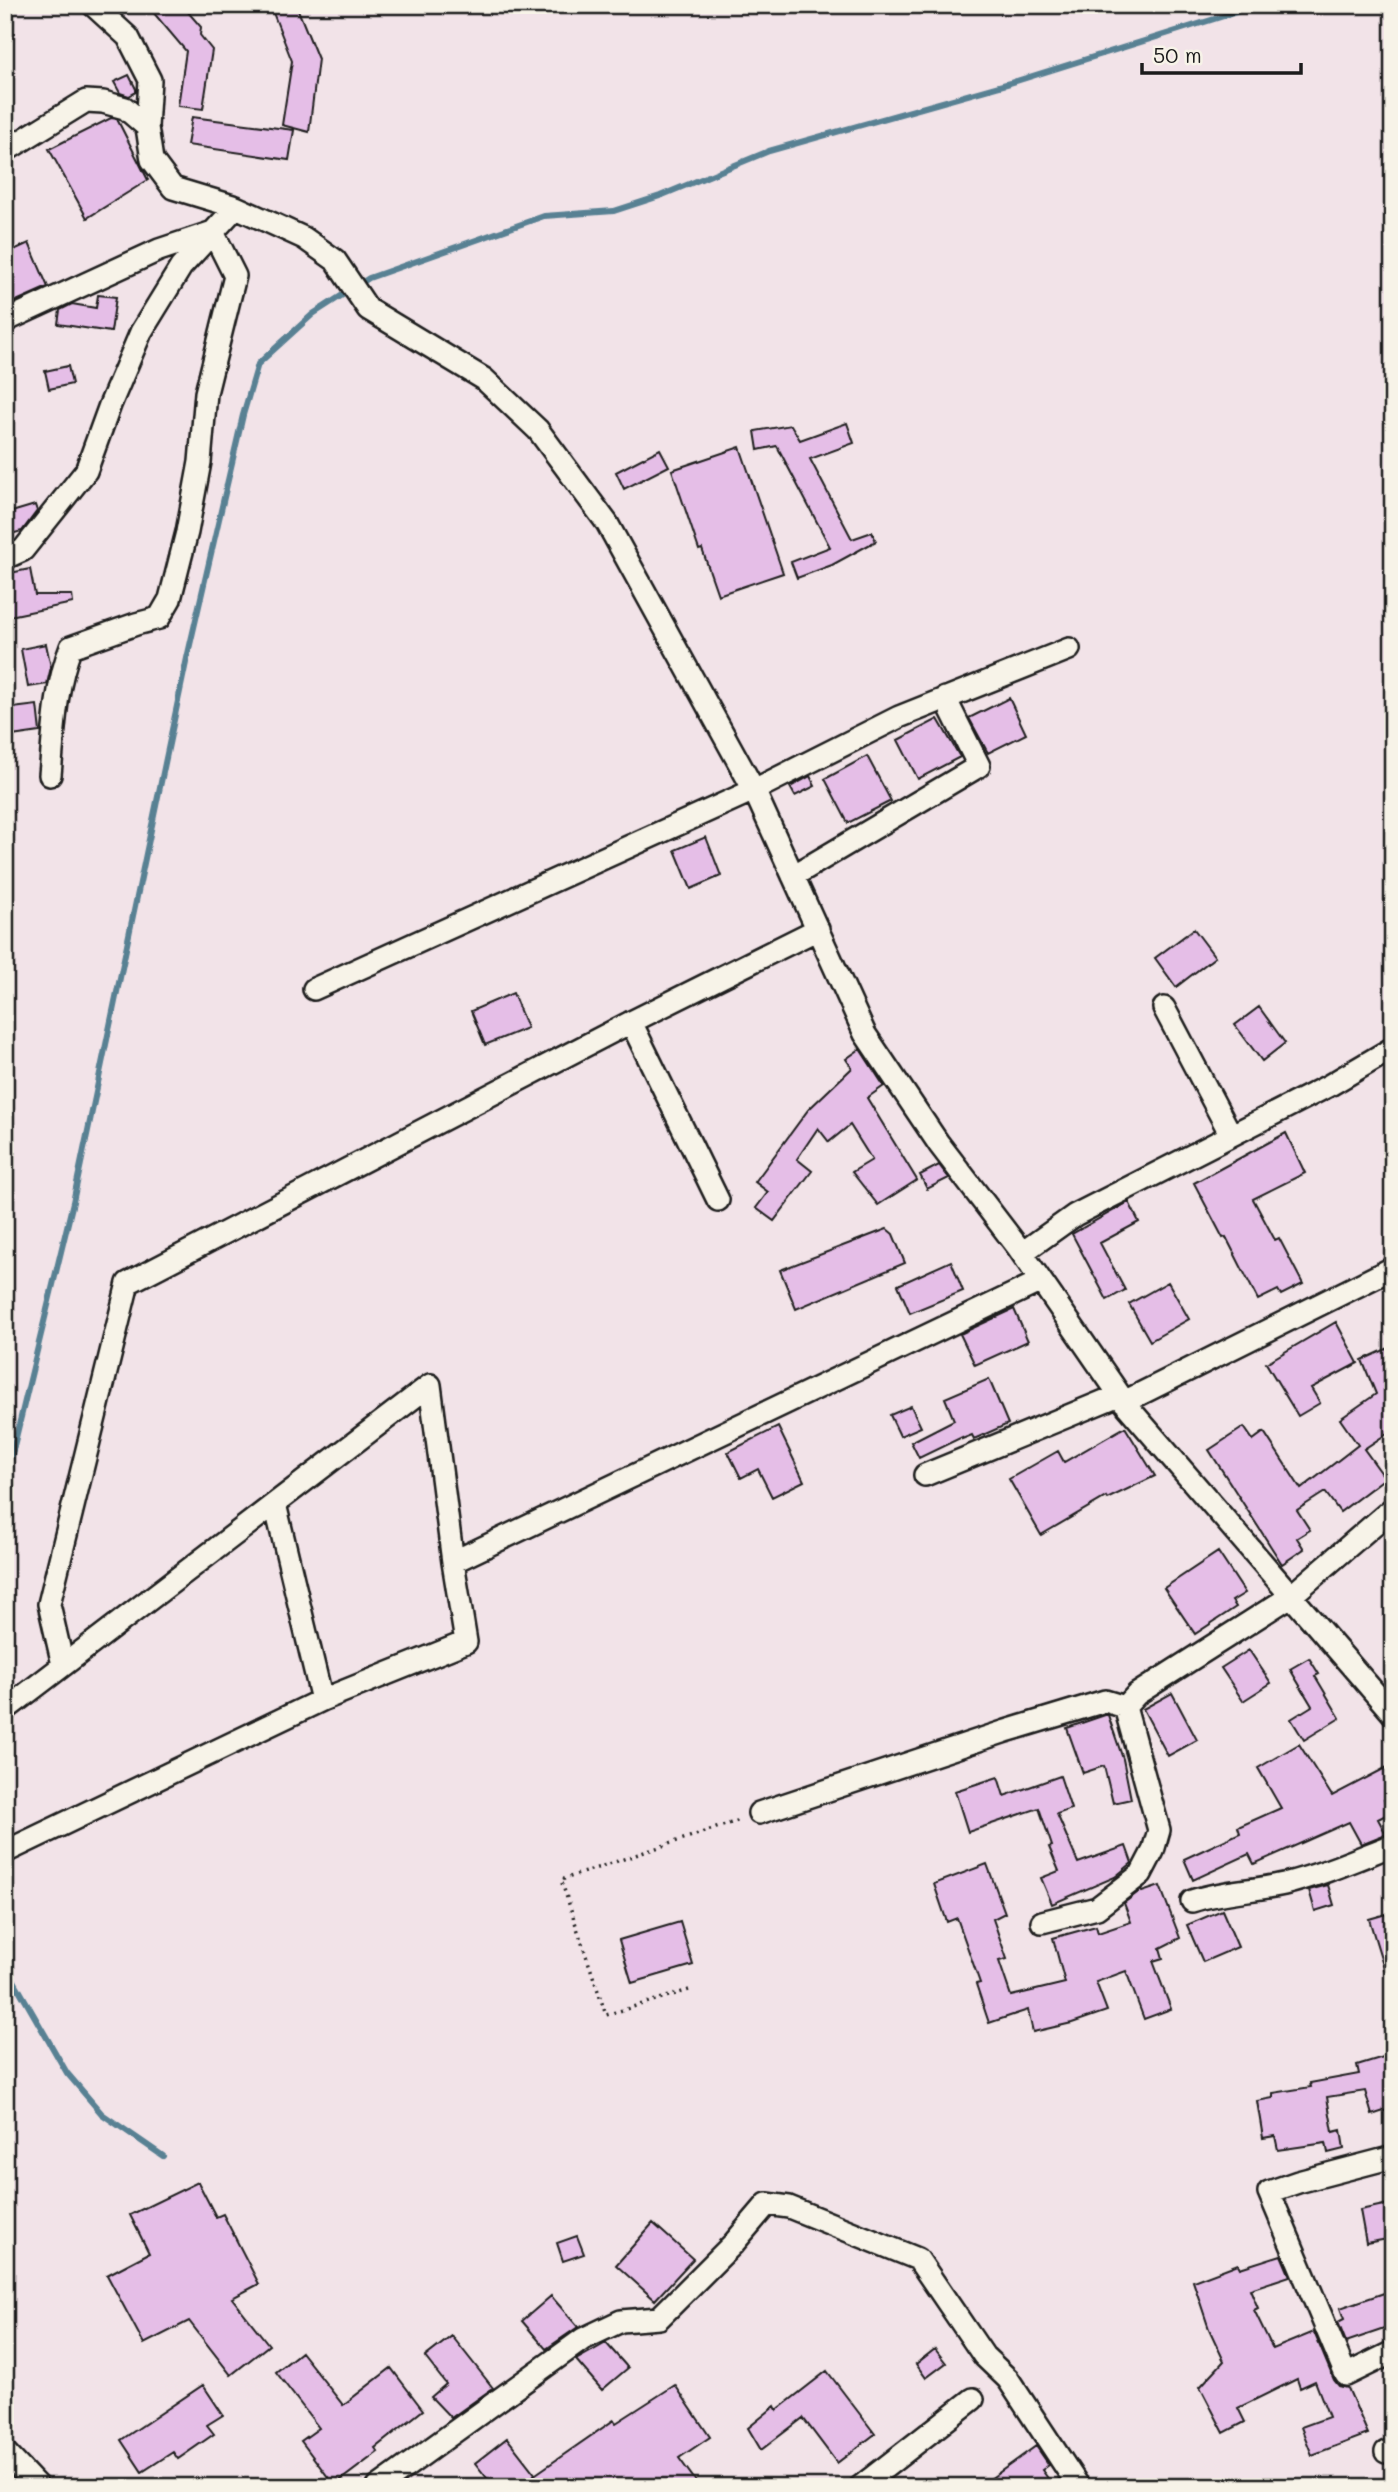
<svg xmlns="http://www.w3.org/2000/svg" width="1398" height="2492" viewBox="0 0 1398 2492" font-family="Mali,sans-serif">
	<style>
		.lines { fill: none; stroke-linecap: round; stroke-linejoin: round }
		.stream { stroke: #598193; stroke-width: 6 }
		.building { fill: #e5bee7; stroke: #1c1c1c; stroke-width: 2 }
		.minor-casing { stroke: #1c1c1c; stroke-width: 26 }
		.path { stroke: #1c1c1c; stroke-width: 3.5; stroke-dasharray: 2 5; stroke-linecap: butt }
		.minor { stroke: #f7f3e8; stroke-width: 21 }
	</style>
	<rect width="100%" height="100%" fill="#f2e3e8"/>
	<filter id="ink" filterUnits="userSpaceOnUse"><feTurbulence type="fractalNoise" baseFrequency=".0143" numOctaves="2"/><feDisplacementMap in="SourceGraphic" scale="14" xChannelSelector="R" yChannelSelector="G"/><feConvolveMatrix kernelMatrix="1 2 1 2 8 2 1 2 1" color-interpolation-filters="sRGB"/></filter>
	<g filter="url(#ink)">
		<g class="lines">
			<path class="stream" d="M5 1483 73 1202 187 658 243 415 258 364 313 314 369 278 544 216 614 211 660 196 769 151 1010 83 1259 5
				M5 1965 67 2073 102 2114 163 2156"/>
		</g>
		<path class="building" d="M147 5H182L201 27 200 35 212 50 203 109 178 106 186 51Z
			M270 5H296L318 59 309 132 282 125 292 61Z
			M129 75 136 89V92L129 96 120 93 114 82Z
			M192 117 294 130 289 160 187 145Z
			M111 118 117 119 148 180 87 218 49 149Z
			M29 243 48 287 5 306V254Z
			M98 295 116 297 111 332 58 324 60 310 72 304 96 308Z
			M68 366 72 384 49 389 45 371Z
			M847 423 854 443 810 459 852 539 872 532 876 541 832 565 797 578 791 562 830 547 777 446 758 450 755 431 791 425 800 440Z
			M740 447 783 573 718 595 702 549 699 550 672 470Z
			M660 449 669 466 624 489 616 472Z
			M35 505 37 511 22 531 11 534 5 514Z
			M30 569 35 595H72L73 603 5 617V574Z
			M46 644 51 667 47 684 28 687 21 649Z
			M1009 698 1026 734 988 753 969 718Z
			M37 705 40 732 5 737V709Z
			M938 719 960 757 918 779 898 740Z
			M867 756 891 801 848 823 825 779Z
			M810 776 815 786 795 796 790 787Z
			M706 837 721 876 691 889 675 850Z
			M1194 929 1215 957 1176 987 1155 958Z
			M513 993 527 1028 485 1045 471 1011Z
			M1259 1007 1285 1043 1262 1061 1235 1025Z
			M860 1049 884 1086 867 1098 917 1180 878 1205 852 1172 872 1160 850 1125 829 1142 818 1128 797 1159 812 1171 774 1221 756 1208 768 1192 755 1182 808 1110 852 1068 846 1059Z
			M1286 1133 1305 1173 1253 1199 1275 1240 1279 1238 1303 1284 1281 1295 1278 1290 1258 1300 1226 1237 1223 1238 1194 1183Z
			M939 1165 949 1178 927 1189 920 1175Z
			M1129 1202 1139 1222 1100 1243 1125 1290 1107 1300 1072 1234Z
			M887 1229 893 1234 905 1263 796 1309 780 1270Z
			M951 1261 963 1291 910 1313 898 1285Z
			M1168 1282 1189 1319 1150 1341 1129 1304Z
			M1014 1309 1028 1341 975 1365 960 1334Z
			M1336 1322 1358 1363 1311 1388 1320 1403 1298 1416 1266 1363Z
			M1393 1346V1434L1391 1431 1364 1449 1385 1478 1340 1512 1325 1492 1297 1510 1310 1530 1297 1538 1304 1549 1282 1564 1209 1450 1244 1427 1253 1440 1264 1432 1301 1489 1358 1445 1340 1419 1376 1394 1362 1360Z
			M989 1379 1008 1424 974 1439 972 1435 962 1439V1437L919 1458 911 1442 954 1420 945 1398Z
			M911 1406 921 1427 900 1436 890 1415Z
			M778 1427 804 1481 772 1497 758 1469 741 1478 728 1452Z
			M1125 1427 1155 1476 1107 1499 1106 1497 1041 1535 1009 1479 1058 1451 1064 1462Z
			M1218 1552 1245 1593 1232 1601 1236 1607 1195 1634 1164 1588Z
			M1249 1650 1271 1683 1243 1701 1221 1668Z
			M1309 1658 1319 1674 1315 1676 1340 1718 1304 1740 1291 1719 1312 1706 1290 1669Z
			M1172 1693 1197 1740 1168 1756 1143 1709Z
			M1105 1715H1108L1123 1759 1131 1799 1113 1803 1104 1766 1083 1773 1067 1728Z
			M1299 1744 1332 1796 1393 1764V1795L1384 1800 1390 1813 1378 1819 1386 1834 1361 1844 1349 1822 1254 1864 1249 1854 1193 1880 1184 1859 1240 1833 1238 1827 1281 1808 1258 1768Z
			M1060 1776 1071 1809 1057 1814 1078 1863 1126 1846 1132 1863 1115 1877 1052 1904 1041 1878 1059 1871 1049 1847 1052 1846 1039 1808 968 1832 955 1791 998 1777 1004 1796Z
			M987 1864 1005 1913 993 1919 1007 1959 999 1961 1011 1996 1065 1983 1053 1938 1096 1926 1098 1933 1131 1922 1124 1903 1141 1890 1142 1892 1160 1886 1180 1938 1160 1948 1163 1958 1153 1961 1171 2009 1144 2019 1126 1971 1096 1982 1107 2011 1072 2023 1033 2032 1028 2010 989 2023 976 1984 980 1983 957 1918 947 1922 934 1884Z
			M1328 1885 1334 1905 1315 1911 1309 1890Z
			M1222 1910 1238 1947 1203 1962 1187 1925Z
			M1393 1912V1983L1389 1984 1369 1919Z
			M680 1922 693 1965 632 1983 619 1940Z
			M1393 2054V2108L1372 2115 1365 2091 1327 2097 1333 2132 1341 2130 1344 2149 1328 2153 1326 2143 1278 2150 1275 2136 1263 2138 1257 2101 1273 2098V2093L1311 2087 1310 2083 1359 2074 1357 2065Z
			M198 2182 216 2217 223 2214 259 2284 232 2298 269 2345 231 2375 189 2321 144 2344 107 2275 149 2253 130 2215Z
			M1393 2203V2238L1366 2243 1360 2210Z
			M653 2223 693 2259 655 2300 616 2265Z
			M577 2236 584 2254 563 2261 557 2243Z
			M1281 2255 1290 2276 1250 2289 1258 2308 1254 2310 1273 2349 1314 2332 1334 2380 1339 2386 1348 2388 1368 2434 1312 2455 1301 2427 1329 2417 1315 2381 1300 2388 1297 2379 1238 2408 1245 2422 1224 2433 1200 2387 1224 2361 1209 2329 1193 2281 1238 2264 1240 2268Z
			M1393 2290V2326L1346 2342 1338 2322 1344 2319 1340 2308Z
			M551 2296 578 2327 546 2349 522 2321Z
			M452 2336 493 2388 451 2418 431 2397 446 2384 425 2357Z
			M606 2343 628 2368 602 2390 576 2360Z
			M935 2349 946 2363 926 2378 916 2364Z
			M301 2352 343 2405 391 2368 423 2410 375 2448 378 2452 334 2485 301 2441 319 2428 276 2372Z
			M827 2371 875 2434 837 2463 803 2418 761 2450 748 2428 775 2406 777 2410Z
			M203 2385 223 2415 207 2425 214 2434 178 2459 173 2452 142 2472 121 2440Z
			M675 2385 710 2437 679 2458 700 2487H494L475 2463 507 2438 535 2474 533 2476 614 2420 616 2423Z
			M1036 2446 1049 2465 1042 2470 1054 2487H979Z"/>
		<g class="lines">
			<defs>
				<path id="minor" d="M93 5 128 37 150 80 147 127 152 160 173 188 236 207 304 238 335 260 368 309 484 379 538 430 607 523 754 790 865 1034 939 1144 1017 1246 1128 1407 1393 1714
					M5 151 86 101 103 102 125 108 147 127
					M5 321 159 250 213 232 235 276 206 393 200 462 187 532 170 599 159 618 136 624 71 647C55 687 54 732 50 775
					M5 558 23 550 86 471 110 405 141 332 181 267 236 207
					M793 876 979 766 945 698
					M314 989 754 790 899 717 1069 649
					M1164 1008 1231 1135
					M631 1022 718 1200
					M1022 1253 1075 1215 1330 1085 1393 1048
					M1124 1402 1393 1268
					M925 1475 1119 1395
					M63 1665 49 1604 128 1283 631 1022 818 929
					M322 1700 466 1642 453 1562
					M5 1710 430 1385 453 1562 1041 1281
					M759 1813 1006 1731 1105 1701 1125 1707
					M5 1852 322 1700 275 1504
					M1192 1901C1222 1891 1253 1891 1284 1884 1321 1875 1357 1859 1393 1845
					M1042 1922 1097 1908 1141 1874 1153 1851 1159 1830 1125 1707 1137 1694 1291 1596 1393 1508
					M1393 2157 1298 2182 1269 2192 1346 2375 1393 2352
					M5 2452 38 2487
					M1386 2452 1393 2449
					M378 2487 583 2339 621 2321 659 2318 733 2244 767 2204 789 2207 918 2259 984 2356 1008 2379 1079 2487
					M860 2487 973 2399"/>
			</defs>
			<use href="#minor" class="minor-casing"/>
			<path class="path" d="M689 1990 606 2015 561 1880 740 1820"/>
			<use href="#minor" class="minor"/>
		</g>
	</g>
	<rect width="1398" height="2492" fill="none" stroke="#f7f3e8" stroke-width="28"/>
	<rect x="14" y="14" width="1370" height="2464" fill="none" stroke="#1c1c1c" stroke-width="2.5" filter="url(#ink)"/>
	<path d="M1142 63v10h159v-10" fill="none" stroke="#1c1c1c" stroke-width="3.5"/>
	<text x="1153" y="63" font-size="21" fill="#1c1c1c" stroke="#f7f3e8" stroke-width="5" paint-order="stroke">50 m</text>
</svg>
